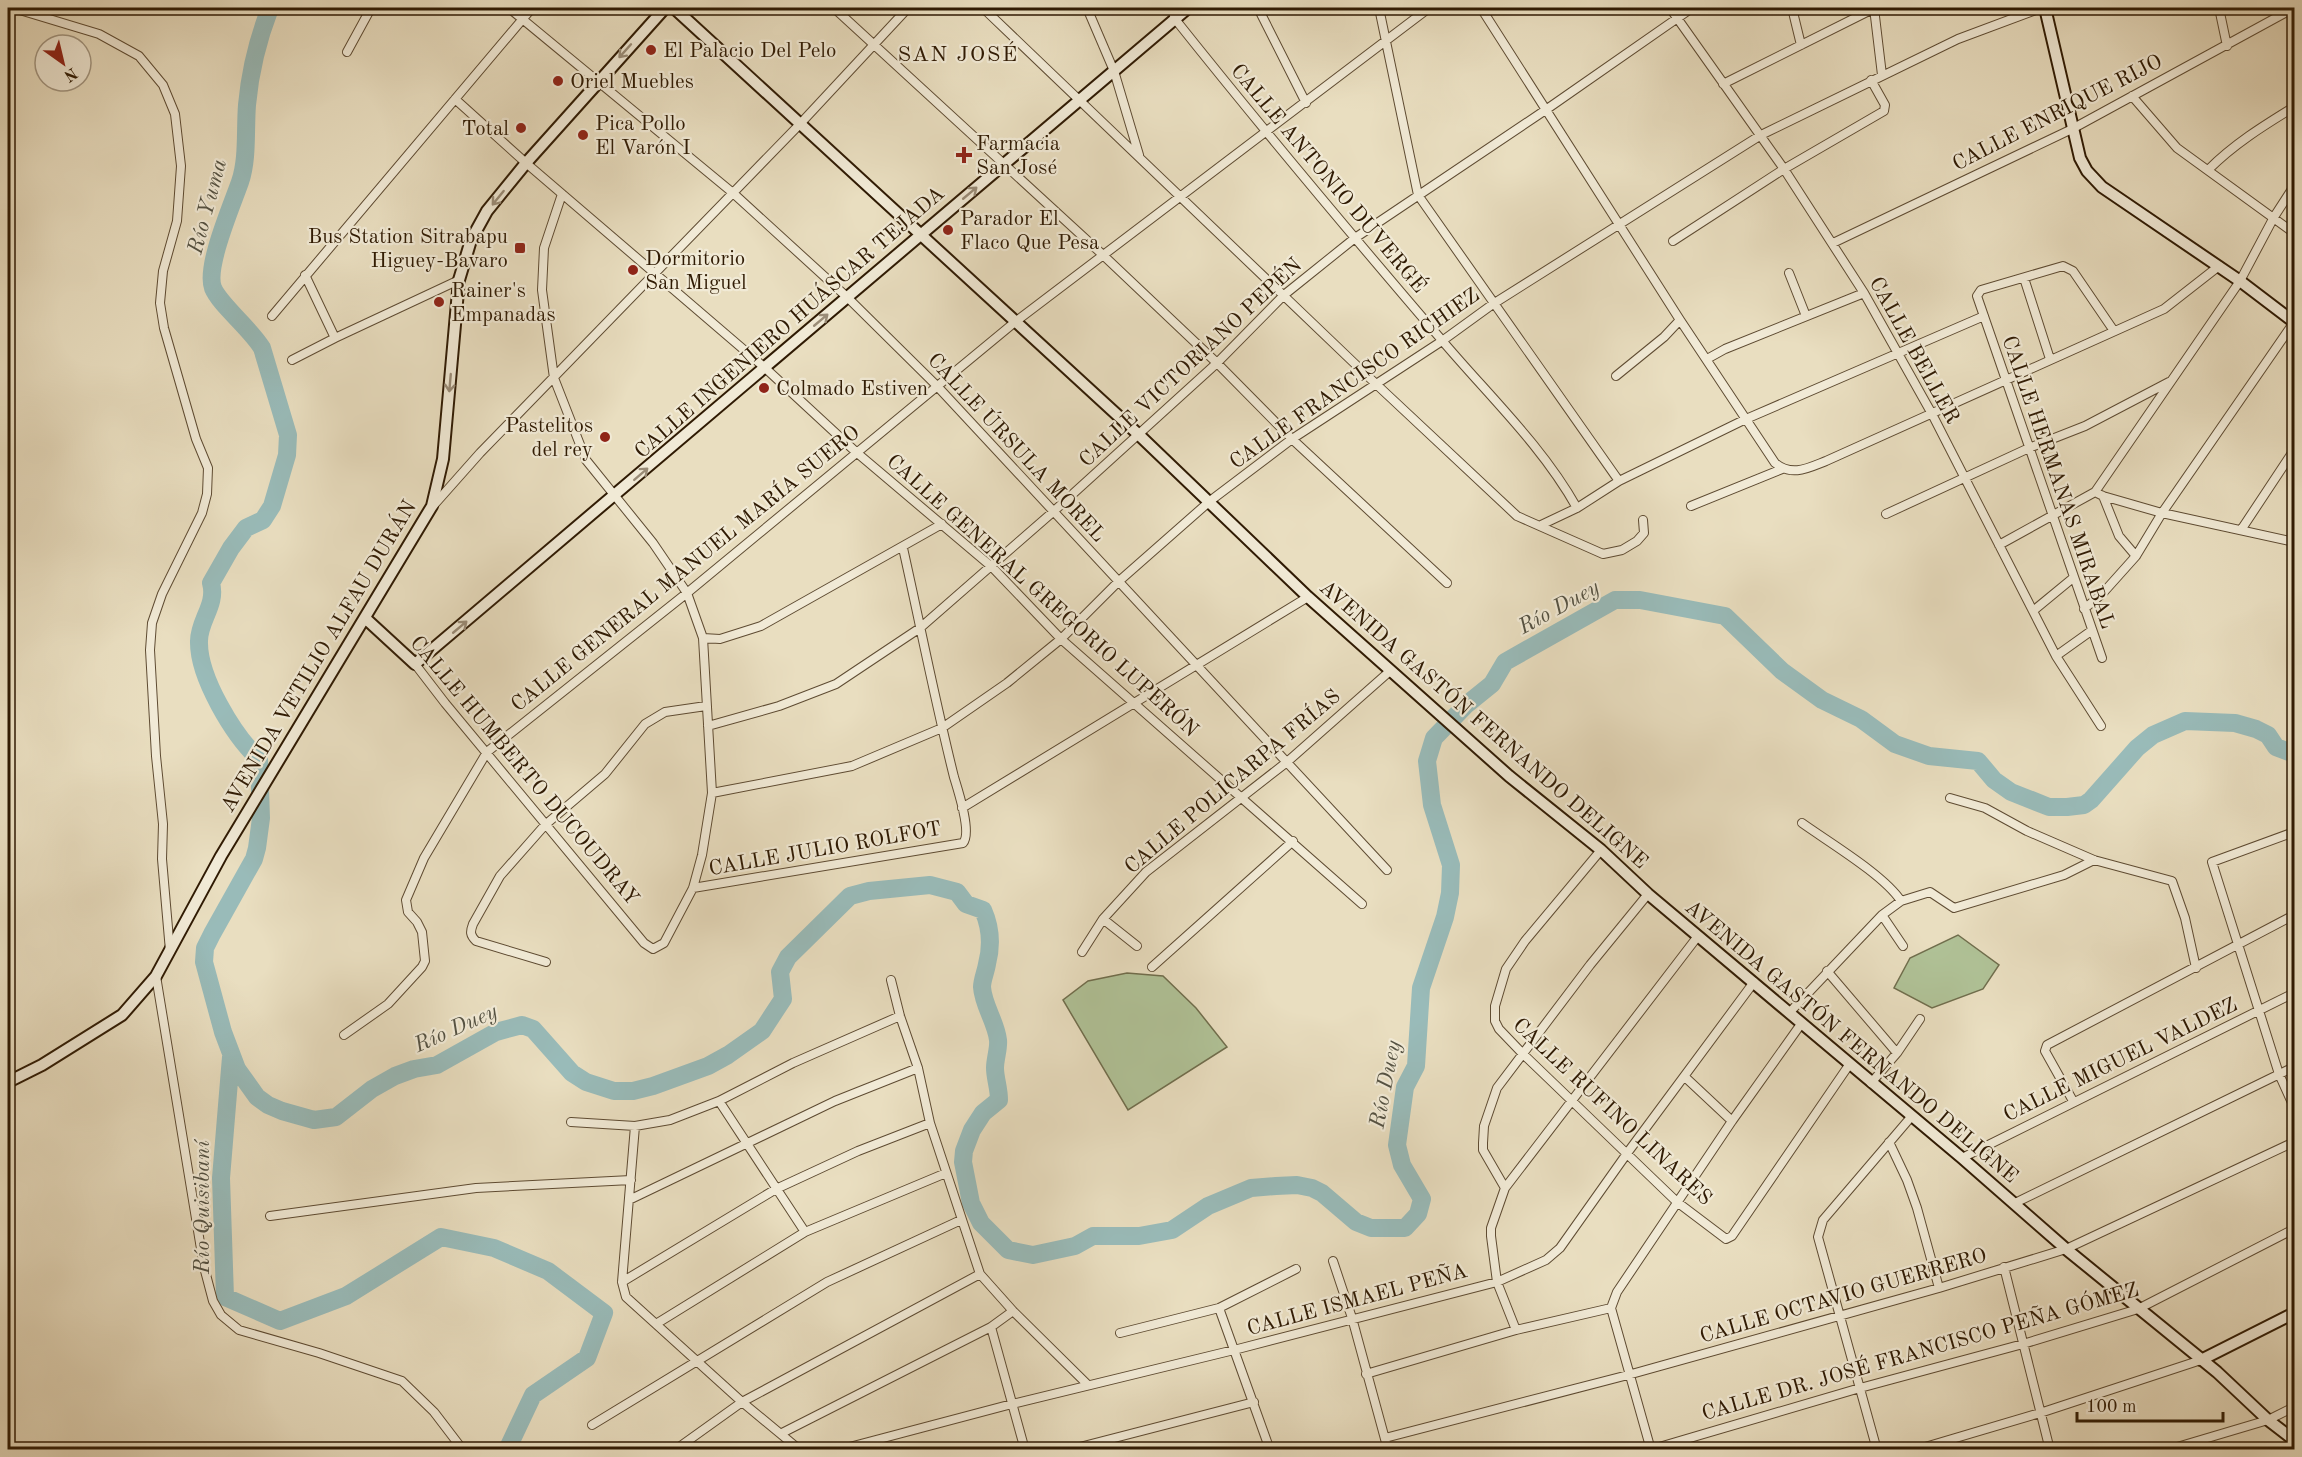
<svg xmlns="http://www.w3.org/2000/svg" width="2302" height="1457" viewBox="0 0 2302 1457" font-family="'Old Standard TT',serif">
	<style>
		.green { fill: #b0c297; stroke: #706e4d; stroke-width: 1.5 }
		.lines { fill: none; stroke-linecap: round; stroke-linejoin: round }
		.river { stroke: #99bbb9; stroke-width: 18 }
		.street-casing { stroke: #5e4b32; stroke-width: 10 }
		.secondary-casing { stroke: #2f1a03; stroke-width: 14 }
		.street { stroke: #f1ead6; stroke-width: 8 }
		.secondary { stroke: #f1ead6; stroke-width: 10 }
		.oneway { stroke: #9a8c77 }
		.poi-dot { fill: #8f2418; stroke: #f1ead6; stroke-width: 2 }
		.labels { text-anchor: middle; stroke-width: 4.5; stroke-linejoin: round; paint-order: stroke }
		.poi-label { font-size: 21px; fill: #2f1a03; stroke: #f1ead6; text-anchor: start }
		.street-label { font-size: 21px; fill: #2f1a03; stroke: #f1ead6 }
		.neighbourhood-label { font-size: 22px; letter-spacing: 1.5px; fill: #2f1a03; stroke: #f1ead6 }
		.water-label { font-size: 22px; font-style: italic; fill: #545243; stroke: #f1ead6 }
	</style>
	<rect width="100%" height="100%" fill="#e9dec0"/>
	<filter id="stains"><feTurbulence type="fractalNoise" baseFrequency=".00333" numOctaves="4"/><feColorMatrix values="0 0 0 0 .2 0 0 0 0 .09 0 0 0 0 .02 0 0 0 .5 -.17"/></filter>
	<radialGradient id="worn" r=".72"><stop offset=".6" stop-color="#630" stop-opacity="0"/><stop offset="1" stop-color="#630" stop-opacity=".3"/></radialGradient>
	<path class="green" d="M1958 935 1999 965 1983 989 1932 1008 1894 988 1910 958Z
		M1127 973 1163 976 1196 1008 1227 1047 1128 1110 1063 1000 1088 981Z"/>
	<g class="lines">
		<path class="river" d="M270 8C258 39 250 71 247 105 245 130 248 159 240 182 232 205 205 267 213 288 220 305 250 328 262 348L288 435 287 455 272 506 263 520 246 528 231 548 211 583C217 605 199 620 199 641 198 677 234 736 259 759L261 818 257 848 254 859 212 934 205 948 204 962 223 1032 237 1069 257 1097 268 1105 282 1111 314 1120 336 1117 372 1089 395 1076 414 1069 437 1065 496 1032 522 1025 533 1029 572 1073 586 1082 614 1091H633L653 1086 708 1066 728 1055 762 1031 783 999 780 972 788 957 850 896 869 891 930 885 957 892 966 904 983 910C991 928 992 945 987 964 986 971 982 980 982 987 983 1005 996 1022 998 1040 999 1048 995 1059 995 1068 995 1078 999 1088 999 1100L983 1113 972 1130 964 1151 963 1162 971 1203 981 1223 1008 1250 1033 1255 1075 1246 1093 1236H1139L1172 1230 1208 1206 1251 1188 1276 1186 1297 1185 1312 1188 1322 1193 1356 1222 1371 1228H1405L1418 1214 1422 1199 1402 1165 1397 1145 1405 1087 1416 1066 1421 988 1445 917 1450 893 1451 865 1432 805 1427 761 1434 738 1466 705 1492 684 1505 662 1615 600H1640L1725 616 1782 671 1822 700 1861 719 1895 744 1929 756 1978 761 1994 780 2011 792 2049 807H2067L2084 805 2091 800 2137 748 2153 735 2185 721 2235 723 2256 729 2268 735 2276 747 2294 754
			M231 1057 221 1178 225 1297 280 1321 346 1296 441 1237 494 1248 548 1271 604 1313 587 1358 533 1395 507 1450"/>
		<defs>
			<path id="street" d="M13 8 99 34 139 56 163 85 175 114 181 166 177 221 163 271 160 303 164 328 196 439 208 468 207 494 202 513 162 594 152 623 150 650 156 756 163 824 162 859 170 951
				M509 8 733 193 848 298 937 386 1387 870
				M834 8 1103 255 1217 363 1292 439 1447 583
				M983 8 1376 384 1517 516 1603 554 1622 550 1637 541 1644 533 1643 520
				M1087 8 1114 71 1139 155
				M1172 8 1175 19C1261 127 1350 233 1440 338 1487 394 1541 444 1577 508
				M1258 8 1306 103
				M1379 8 1418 195 1619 481
				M1481 8 1680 320 1775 463C1792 477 1808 468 1826 461L2164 309 2219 266
				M1670 8 1784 169 1864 293 1932 414 2056 656 2101 726
				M1792 8 1801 45
				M1874 8 1882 75
				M2219 8 2227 46
				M347 52 371 8
				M1723 84 1875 8
				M2132 96 2177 148 2294 233
				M455 99 526 163 764 367 856 452 992 567 1061 639 1362 904
				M2208 170C2234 144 2263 126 2294 107
				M1673 241 1784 169 1884 111 1885 105 1871 80
				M1833 243 2072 129 2294 8
				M1789 273 1806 316
				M305 275 335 338
				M2024 278 2050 359
				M272 316 532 8
				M1707 359 1725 349 1864 293
				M292 360 335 338 459 280
				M1616 376 1664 337 1680 320
				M2095 492 2103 496 2162 513 2294 542
				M2103 496 2119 536 2136 556
				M433 506 480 453 800 124 908 8
				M1691 506 1782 469
				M1886 514 2029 448 2085 426 2169 382
				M1541 525 1577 508 1619 481 1746 419 1984 316
				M2241 530 2294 450
				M1999 545 2095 492 2240 281 2274 217 2294 186
				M2084 609 2102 594 2136 556 2162 513 2294 322
				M2033 611 2073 578
				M703 638 720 639 761 626 942 524
				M2056 656 2091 631
				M2102 658 1977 296 1981 290 2063 266 2073 271 2114 331
				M415 664 445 703 644 943 653 949 664 943 693 888 702 855 712 793 703 638 687 593 653 543 586 460 554 378 542 290 544 248 562 194
				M708 726 779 706 836 684 920 628 1054 511 1217 363 1284 295 1355 238 1547 109 1692 8
				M712 793 852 766 942 728 1007 683 1061 639 1118 582 1210 501 1292 439 1442 341 1493 304 1761 135 1958 39 2041 8
				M1950 798 1985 808 2027 831 2094 860 2172 881 2185 918 2196 968
				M962 808 1308 597
				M1802 823C1830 843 1884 875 1901 901
				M2294 832 2212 862 2279 1074 2294 1107
				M1601 850 1525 941 1506 969 1495 1006V1021L1499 1029 1522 1053 1677 1202 1726 1239 1732 1236 1849 1065
				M693 888 963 843C972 833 958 790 954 777 935 701 920 624 903 548
				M1882 915 1903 946
				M1103 919 1137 946
				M1082 952 1103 919 1146 872 1287 762 1390 671
				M546 962 476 941C470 935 470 932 473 924L500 876 545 825 605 774 645 724 665 712 706 706
				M1152 967 1293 841
				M1827 971 1897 1053
				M156 976 204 1267 213 1301 221 1315 239 1330 319 1353 402 1381 434 1412 463 1450
				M891 980 900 1016 918 1068 930 1123 980 1274 1013 1311 1088 1385
				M1789 1013 1882 915 1901 901 1930 892 1954 908 2064 875 2094 860
				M344 1035 388 1004 422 967 425 961 422 932 417 922 408 912 406 900 424 858 487 752 687 593 1015 322 1429 8
				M1685 1077 1732 1121
				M1871 1083 1897 1053 1920 1019
				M719 1101 805 1232
				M2073 1101 2045 1051 2047 1045 2294 915
				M571 1122 635 1126 670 1120 719 1101 793 1063 900 1016
				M635 1126 622 1282 626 1297 742 1402 800 1450
				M1889 1142 1907 1180 1917 1208 1939 1288
				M1962 1158 2294 993
				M1505 1188 1483 1150V1143L1484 1126 1497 1088 1590 965 1648 894
				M629 1200 835 1101 918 1068
				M2015 1203 2294 1067
				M270 1216 476 1188 631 1180
				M1333 1261 1352 1318 1388 1450
				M2004 1267 2050 1450
				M622 1282 776 1189 858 1151 930 1123
				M1219 1308 1270 1450
				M656 1324 805 1232 946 1173
				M991 1327 1025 1450
				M1516 1330 1497 1282 1491 1236V1228L1505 1188 1698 936
				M1120 1333 1219 1308 1296 1269
				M1366 1374 1516 1330 1611 1308
				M592 1425 827 1282 961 1220
				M782 1433 991 1327 1013 1311
				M1385 1438 1628 1375 1939 1288 2066 1249 2294 1142
				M675 1450 742 1402 980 1274
				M838 1450 1012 1404 1234 1350 1497 1282 1546 1260 1560 1248 1628 1152 1754 982
				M1068 1450 1254 1402
				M1649 1450 1860 1388 2023 1344 2138 1309 2294 1229
				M1651 1450 1611 1308 1617 1292 1732 1121 1801 1024
				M1877 1450 1818 1237 1823 1220 1911 1117
				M1915 1450 2040 1413 2201 1360
				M2167 1450 2268 1420 2294 1407"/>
			<path id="secondary" d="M674 8 1138 434 1308 597 1509 776 1601 850 1648 894 1962 1158 2066 1249 2217 1372 2268 1420 2294 1440
				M2045 8 2080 158 2087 171 2102 187 2240 281 2294 322
				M365 618 415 664 1188 8
				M8 1082 42 1065 122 1015 156 976 221 856 432 506 443 459 459 280 471 240 487 211 526 163 665 8
				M2201 1360 2294 1313"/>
		</defs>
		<use href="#street" class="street-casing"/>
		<use href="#secondary" class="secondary-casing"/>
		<use href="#street" class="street"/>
		<use href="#secondary" class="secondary"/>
	</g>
	<defs><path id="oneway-shaft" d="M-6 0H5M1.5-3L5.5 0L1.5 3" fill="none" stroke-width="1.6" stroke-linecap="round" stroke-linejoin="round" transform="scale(1.5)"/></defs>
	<g class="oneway">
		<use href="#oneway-shaft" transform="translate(625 51) rotate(132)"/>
		<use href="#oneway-shaft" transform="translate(970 193) rotate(-40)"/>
		<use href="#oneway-shaft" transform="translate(498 198) rotate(129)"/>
		<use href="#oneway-shaft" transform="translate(821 320) rotate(-40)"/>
		<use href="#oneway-shaft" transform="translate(450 383) rotate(95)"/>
		<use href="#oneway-shaft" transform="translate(641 474) rotate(-41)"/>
		<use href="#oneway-shaft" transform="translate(460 627) rotate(-40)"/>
	</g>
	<g class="poi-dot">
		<circle cx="651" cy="50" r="6"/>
		<circle cx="558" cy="81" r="6"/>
		<circle cx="521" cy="128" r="6"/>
		<circle cx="583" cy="135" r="6"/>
		<path d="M961 146h6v6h6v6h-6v6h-6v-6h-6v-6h6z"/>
		<circle cx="948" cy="230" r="6"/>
		<rect x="514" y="242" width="12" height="12" rx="3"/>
		<circle cx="633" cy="270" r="6"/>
		<circle cx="439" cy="302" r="6"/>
		<circle cx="764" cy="388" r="6"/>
		<circle cx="605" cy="437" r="6"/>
	</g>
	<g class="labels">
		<g class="poi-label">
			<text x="663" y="57">El Palacio Del Pelo</text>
			<text x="570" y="88">Oriel Muebles</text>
			<text x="595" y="130">Pica Pollo<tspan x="595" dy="24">El Varón I</tspan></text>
			<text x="509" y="135" text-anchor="end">Total</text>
			<text x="976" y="150">Farmacia<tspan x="976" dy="24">San José</tspan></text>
			<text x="960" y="225">Parador El<tspan x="960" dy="24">Flaco Que Pesa</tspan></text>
			<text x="508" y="243" text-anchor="end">Bus Station Sitrabapu<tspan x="508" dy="24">Higuey-Bavaro</tspan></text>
			<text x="645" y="265">Dormitorio<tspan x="645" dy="24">San Miguel</tspan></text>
			<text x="451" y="297">Rainer's<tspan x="451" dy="24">Empanadas</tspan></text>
			<text x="776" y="395">Colmado Estiven</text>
			<text x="593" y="432" text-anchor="end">Pastelitos<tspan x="593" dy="24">del rey</tspan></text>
		</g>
		<g class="street-label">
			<text transform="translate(2057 112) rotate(-27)" y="7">CALLE ENRIQUE RIJO</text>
			<text transform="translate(1329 178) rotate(50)" y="7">CALLE ANTONIO DUVERGÉ</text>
			<text transform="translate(789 322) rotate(-41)" y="7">CALLE INGENIERO HUÁSCAR TEJADA</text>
			<text transform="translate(1915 350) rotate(61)" y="7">CALLE BELLER</text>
			<text transform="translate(1190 362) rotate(-43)" y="7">CALLE VICTORIANO PEPÉN</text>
			<text transform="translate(1354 378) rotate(-35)" y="7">CALLE FRANCISCO RICHIEZ</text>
			<text transform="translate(1017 447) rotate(47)" y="7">CALLE ÚRSULA MOREL</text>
			<text transform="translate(2059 482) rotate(71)" y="7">CALLE HERMANAS MIRABAL</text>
			<text transform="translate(685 568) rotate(-39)" y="7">CALLE GENERAL MANUEL MARÍA SUERO</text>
			<text transform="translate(1043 595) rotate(42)" y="7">CALLE GENERAL GREGORIO LUPERÓN</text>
			<text transform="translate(318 656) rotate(-59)" y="7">AVENIDA VETILIO ALFAU DURÁN</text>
			<text transform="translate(1484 724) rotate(41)" y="7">AVENIDA GASTÓN FERNANDO DELIGNE</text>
			<text transform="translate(525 770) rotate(50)" y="7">CALLE HUMBERTO DUCOUDRAY</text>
			<text transform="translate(1232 781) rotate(-40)" y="7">CALLE POLICARPA FRÍAS</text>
			<text transform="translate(825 848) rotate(-10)" y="7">CALLE JULIO ROLFOT</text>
			<text transform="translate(1852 1041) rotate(40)" y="7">AVENIDA GASTÓN FERNANDO DELIGNE</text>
			<text transform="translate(2120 1059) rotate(-26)" y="7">CALLE MIGUEL VALDEZ</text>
			<text transform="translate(1613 1111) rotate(43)" y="7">CALLE RUFINO LINARES</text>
			<text transform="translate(1843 1295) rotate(-16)" y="7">CALLE OCTAVIO GUERRERO</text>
			<text transform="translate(1357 1299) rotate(-15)" y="7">CALLE ISMAEL PEÑA</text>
			<text transform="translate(1920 1351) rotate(-16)" y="7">CALLE DR. JOSÉ FRANCISCO PEÑA GÓMEZ</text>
		</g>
		<g class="neighbourhood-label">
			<text x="958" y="61">SAN JOSÉ</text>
		</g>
		<g class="water-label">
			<text transform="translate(206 206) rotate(-75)" y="8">Río Yuma</text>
			<text transform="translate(1558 606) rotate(-29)" y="8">Río Duey</text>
			<text transform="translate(455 1027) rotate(-24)" y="8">Río Duey</text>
			<text transform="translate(1384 1084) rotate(-79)" y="8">Río Duey</text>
			<text transform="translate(201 1207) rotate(-90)" y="8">Río Quisibaní</text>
		</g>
	</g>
	<rect width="2302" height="1457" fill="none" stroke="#e9dec0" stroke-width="30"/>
	<rect x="9" y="9" width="2284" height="1439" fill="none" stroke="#2f1a03" stroke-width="3"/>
	<rect x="15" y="15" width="2272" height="1427" fill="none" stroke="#2f1a03" stroke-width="1.5"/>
	<g transform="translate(63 63) rotate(146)"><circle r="28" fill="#f1ead6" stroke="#a39782" stroke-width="1.5"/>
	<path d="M0-4.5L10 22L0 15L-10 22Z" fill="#8f2418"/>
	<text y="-9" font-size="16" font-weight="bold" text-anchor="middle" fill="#2f1a03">N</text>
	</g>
	<path d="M2077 1412v9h146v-9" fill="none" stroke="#2f1a03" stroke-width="3"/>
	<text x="2086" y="1412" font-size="18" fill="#2f1a03" stroke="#f1ead6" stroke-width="4.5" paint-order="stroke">100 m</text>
	<rect width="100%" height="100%" filter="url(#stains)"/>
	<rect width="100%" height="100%" fill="url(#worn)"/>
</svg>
